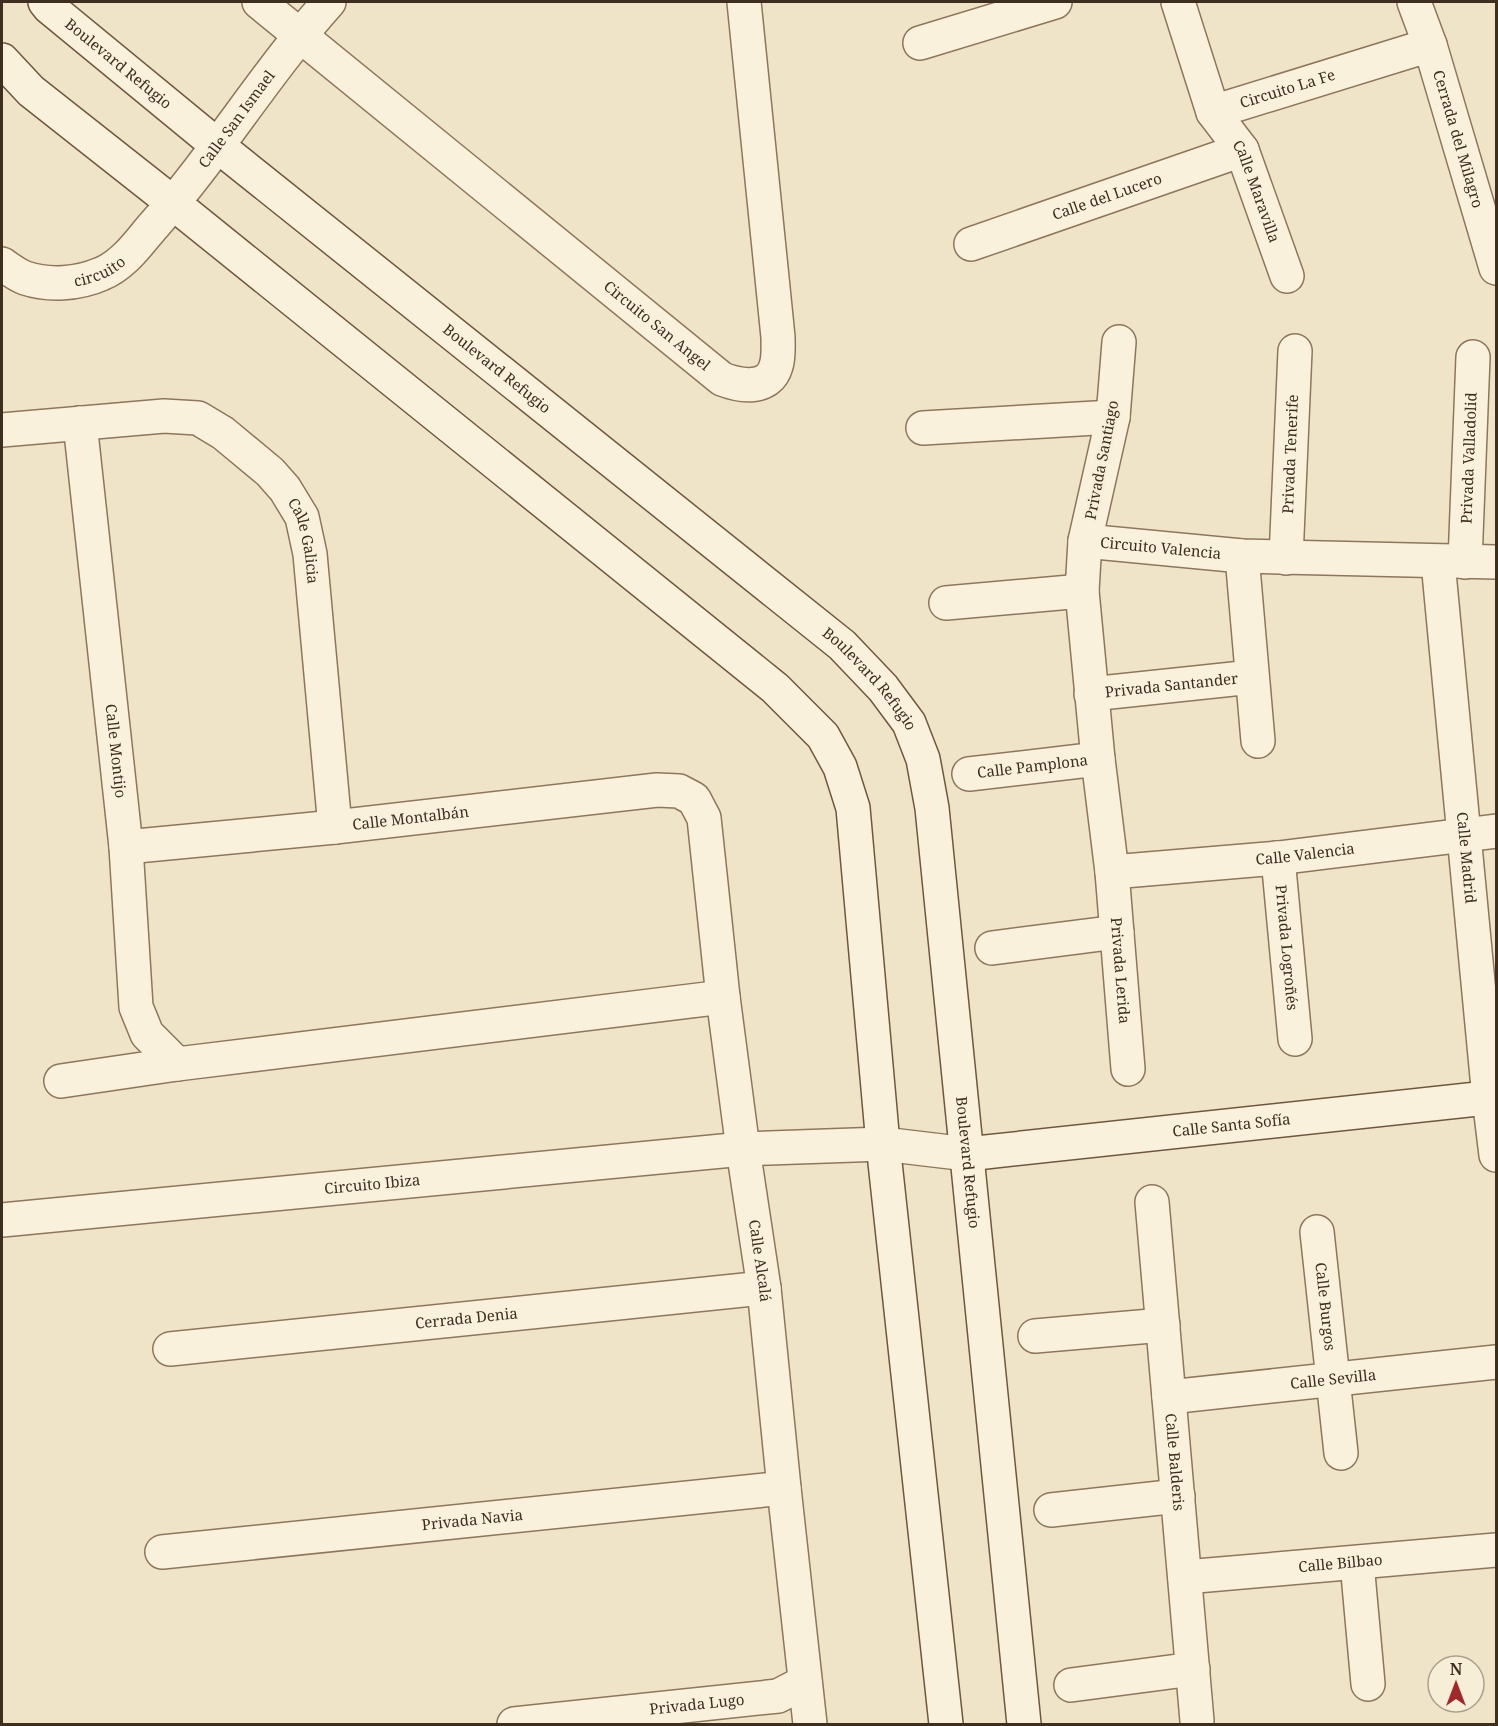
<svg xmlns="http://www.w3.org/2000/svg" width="1498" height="1726" viewBox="0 0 1498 1726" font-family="'Noto Serif',serif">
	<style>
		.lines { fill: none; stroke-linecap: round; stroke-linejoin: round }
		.street-casing { stroke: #8d765c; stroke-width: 36 }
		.secondary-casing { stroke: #6f573f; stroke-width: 36 }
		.street { stroke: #faf1dc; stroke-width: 33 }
		.secondary { stroke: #faf1dc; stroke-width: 33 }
		.labels { text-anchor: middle; stroke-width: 5; stroke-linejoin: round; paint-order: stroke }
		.street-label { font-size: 15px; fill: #3d2e20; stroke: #f7eed8 }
	</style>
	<rect width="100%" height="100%" fill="#f0e4c8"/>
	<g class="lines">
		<defs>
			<g id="street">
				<path id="s1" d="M259 2 722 379C740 386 769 391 776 366 779 357 778 347 778 337L744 2"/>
				<path id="s2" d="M1178 2 1213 112 1242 150 1287 276"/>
				<path id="s3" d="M1414 2 1430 45 1496 268"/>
				<path d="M920 43 1055 2"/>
				<path id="s4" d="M1213 112 1430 45"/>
				<path id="s5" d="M971 244 1242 150"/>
				<path id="s6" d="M2 264C9 269 17 275 25 278 49 286 78 284 101 274 124 265 139 242 154 225 217 154 266 72 329 2"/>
				<path id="s7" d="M1119 342 1113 417 1085 541 1082 591 1098 759 1112 872 1128 1069"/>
				<path id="s8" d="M80 423 126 847 136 1007 147 1034 177 1064"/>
				<path d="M923 428 1113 417"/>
				<path id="s9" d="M2 430 164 416 198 418 223 433 270 472 285 489 302 517 310 554 335 827"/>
				<path id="s10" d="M1085 541 1242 556 1496 562"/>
				<path d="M1242 556 1258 741"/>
				<path id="s11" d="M1286 558 1295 351"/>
				<path id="s12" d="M1438 562 1489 1098 1496 1155"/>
				<path id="s13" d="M1465 562 1473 357"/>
				<path d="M946 603 1082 591"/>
				<path id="s14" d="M1091 694 1252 677"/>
				<path id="s15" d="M969 774 1098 759"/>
				<path id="s16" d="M126 847 335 827 657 790 679 791 694 799 704 818 723 997 743 1149 764 1288 784 1488 810 1724"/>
				<path id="s17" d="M1278 858 1295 1039"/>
				<path id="s18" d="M1112 872 1278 858 1496 831"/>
				<path d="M992 948 1117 932"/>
				<path d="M61 1081 177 1064 723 997"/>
				<path id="s19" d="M1152 1202 1197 1721"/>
				<path id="s20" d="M2 1220 743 1149 883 1144 967 1154"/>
				<path id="s21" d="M1317 1232 1341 1453"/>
				<path d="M1035 1336 1163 1325"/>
				<path id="s22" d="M170 1349 764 1288"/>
				<path id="s23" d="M1169 1397 1496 1362"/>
				<path d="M1051 1510 1178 1496"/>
				<path id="s24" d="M162 1552 784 1488"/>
				<path d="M1357 1563 1368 1684"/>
				<path id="s25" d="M1185 1577 1496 1550"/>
				<path d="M1071 1685 1193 1669"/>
				<path id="s26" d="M514 1724 778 1696 805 1682"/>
			</g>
			<g id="secondary">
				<path id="s27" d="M45 2 49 7 218 146 842 645 883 688 909 723 923 759 932 808 1024 1724"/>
				<path d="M2 60 31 91 173 203 775 688 823 736 840 767 853 808 883 1144 946 1724"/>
				<path id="s28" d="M967 1154 1496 1097"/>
			</g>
		</defs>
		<use href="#street" class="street-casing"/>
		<use href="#secondary" class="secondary-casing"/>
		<use href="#street" class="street"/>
		<use href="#secondary" class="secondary"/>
	</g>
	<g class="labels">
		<g class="street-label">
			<text dy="5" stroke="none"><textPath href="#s27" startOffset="96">Boulevard Refugio</textPath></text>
			<text dy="5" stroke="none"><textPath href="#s4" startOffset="78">Circuito La Fe</textPath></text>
			<text dy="5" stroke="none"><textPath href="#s6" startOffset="312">Calle San Ismael</textPath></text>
			<text dy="5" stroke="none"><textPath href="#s3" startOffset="144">Cerrada del Milagro</textPath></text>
			<text dy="5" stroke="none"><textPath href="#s2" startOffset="207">Calle Maravilla</textPath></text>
			<text dy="5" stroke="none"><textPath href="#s5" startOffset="144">Calle del Lucero</textPath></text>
			<text dy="5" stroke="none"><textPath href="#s6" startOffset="104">circuito</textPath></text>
			<text dy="5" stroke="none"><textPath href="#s1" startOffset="513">Circuito San Angel</textPath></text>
			<text dy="5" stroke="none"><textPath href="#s27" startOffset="582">Boulevard Refugio</textPath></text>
			<text dy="5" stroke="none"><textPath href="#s11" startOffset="104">Privada Tenerife</textPath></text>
			<text dy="5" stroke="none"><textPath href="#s13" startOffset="104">Privada Valladolid</textPath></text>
			<text transform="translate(1102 460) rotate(-79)" y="5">Privada Santiago</text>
			<text dy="5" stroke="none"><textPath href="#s9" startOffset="366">Calle Galicia</textPath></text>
			<text dy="5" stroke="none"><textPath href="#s10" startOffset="76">Circuito Valencia</textPath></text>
			<text dy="5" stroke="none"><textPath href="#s27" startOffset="1068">Boulevard Refugio</textPath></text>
			<text dy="5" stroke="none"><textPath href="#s14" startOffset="81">Privada Santander</textPath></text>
			<text dy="5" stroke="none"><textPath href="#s8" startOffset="330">Calle Montijo</textPath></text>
			<text dy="5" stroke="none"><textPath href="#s15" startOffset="64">Calle Pamplona</textPath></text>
			<text dy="5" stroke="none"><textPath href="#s16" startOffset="286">Calle Montalbán</textPath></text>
			<text dy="5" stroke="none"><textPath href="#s18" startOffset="194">Calle Valencia</textPath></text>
			<text dy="5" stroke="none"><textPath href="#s12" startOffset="297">Calle Madrid</textPath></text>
			<text dy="5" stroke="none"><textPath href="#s17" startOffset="90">Privada Logroñés</textPath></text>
			<text dy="5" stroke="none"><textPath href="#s7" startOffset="634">Privada Lerida</textPath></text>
			<text dy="5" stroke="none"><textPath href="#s28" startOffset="266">Calle Santa Sofía</textPath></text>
			<text dy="5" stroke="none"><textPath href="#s27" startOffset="1572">Boulevard Refugio</textPath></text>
			<text dy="5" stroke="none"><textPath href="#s20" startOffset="372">Circuito Ibiza</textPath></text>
			<text dy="5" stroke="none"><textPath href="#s16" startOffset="1041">Calle Alcalá</textPath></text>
			<text dy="5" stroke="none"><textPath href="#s21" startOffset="75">Calle Burgos</textPath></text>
			<text dy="5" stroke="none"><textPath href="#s22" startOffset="298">Cerrada Denia</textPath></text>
			<text dy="5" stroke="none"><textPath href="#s23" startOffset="165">Calle Sevilla</textPath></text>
			<text dy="5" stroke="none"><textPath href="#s19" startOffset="261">Calle Balderis</textPath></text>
			<text dy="5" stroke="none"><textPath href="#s24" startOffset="312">Privada Navia</textPath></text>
			<text dy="5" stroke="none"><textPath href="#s25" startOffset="156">Calle Bilbao</textPath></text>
			<text dy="5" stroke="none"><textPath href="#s26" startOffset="184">Privada Lugo</textPath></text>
		</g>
	</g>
	<rect width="1498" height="1726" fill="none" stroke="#3d2e20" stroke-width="6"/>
	<g transform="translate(1456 1684)"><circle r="28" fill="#f7eed8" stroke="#ada18e" stroke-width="1.5"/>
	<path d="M0-4.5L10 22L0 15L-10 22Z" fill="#9e2a2b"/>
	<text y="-9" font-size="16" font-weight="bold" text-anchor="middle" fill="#3d2e20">N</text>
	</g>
</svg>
